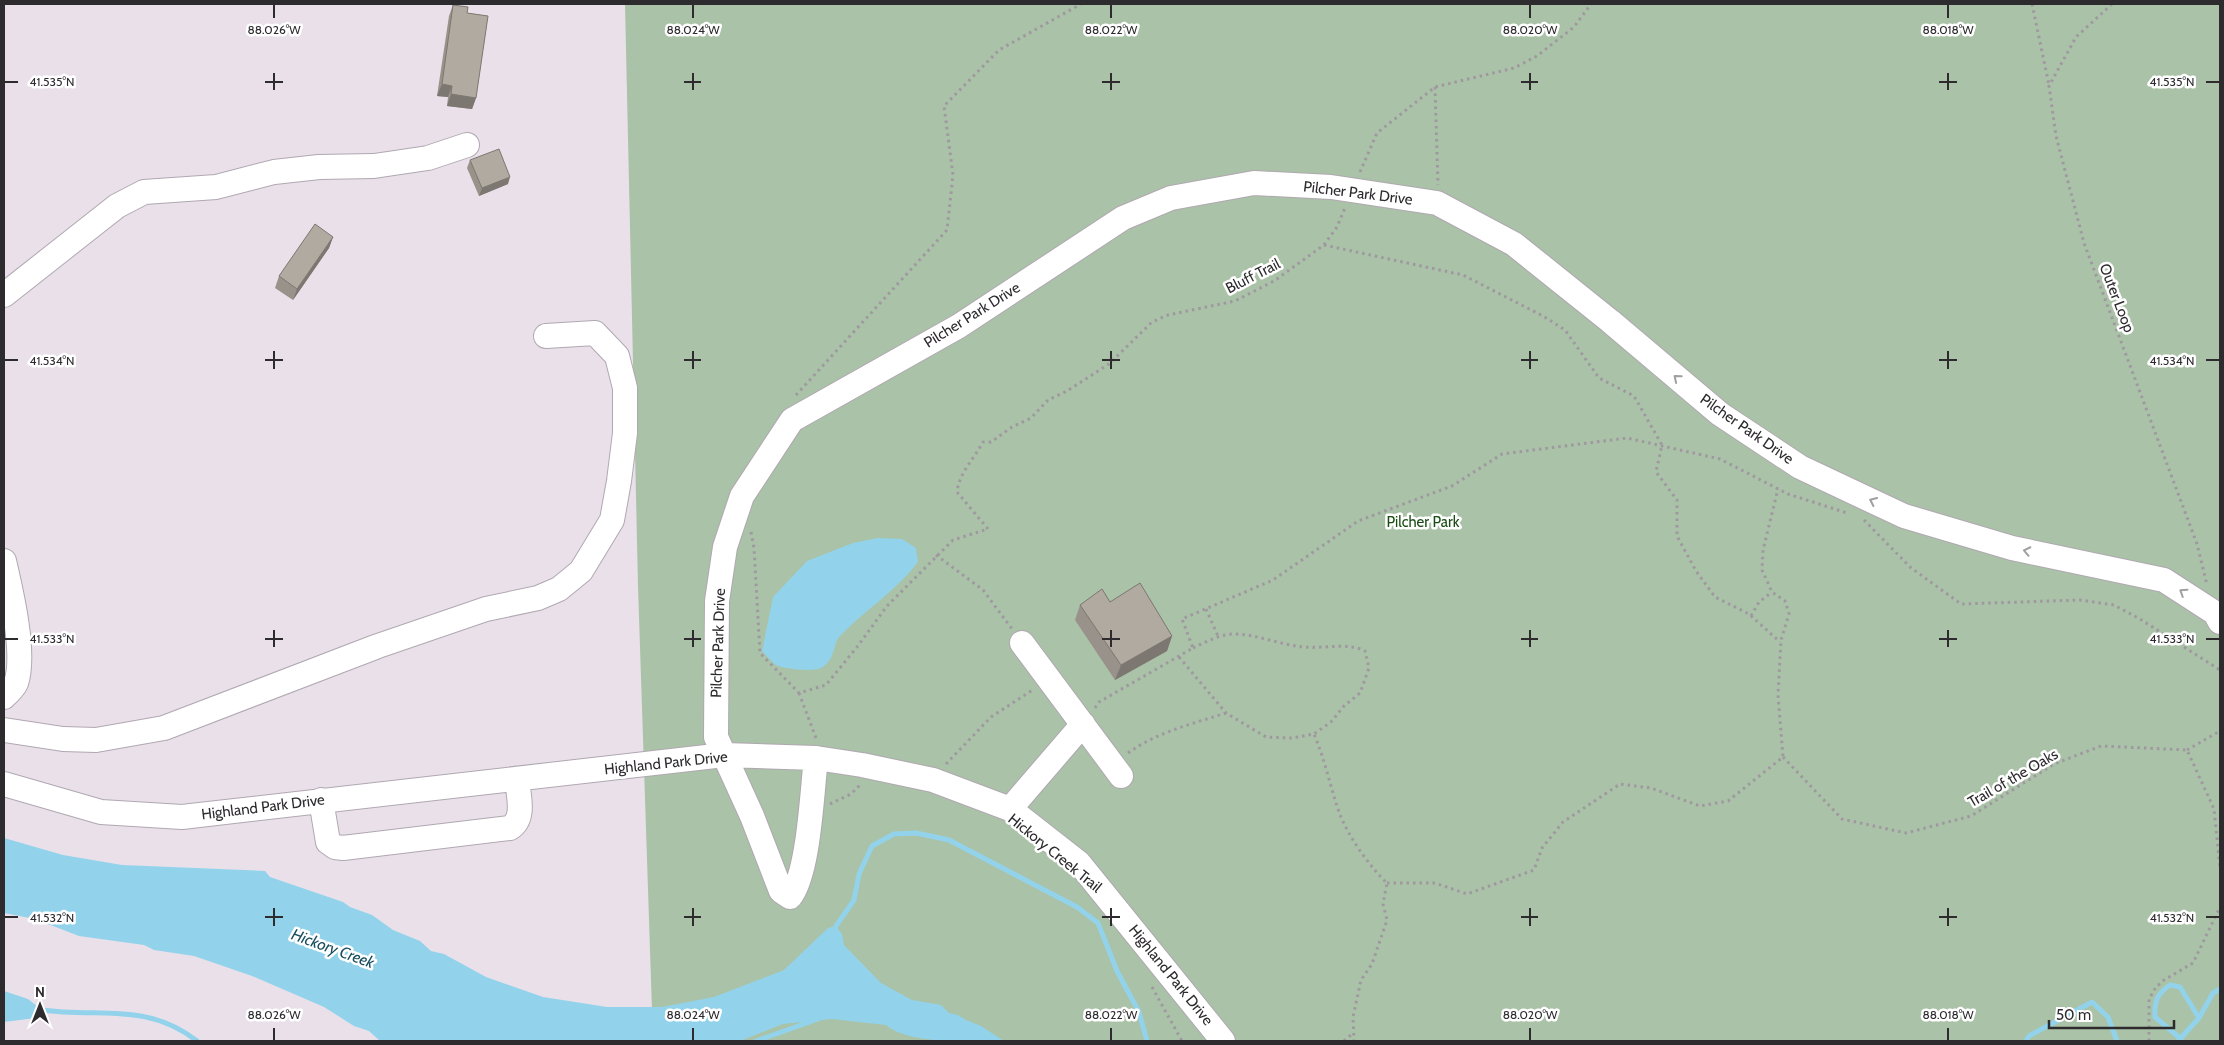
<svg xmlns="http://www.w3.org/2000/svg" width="2224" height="1045" viewBox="0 0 2224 1045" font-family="Cabin,sans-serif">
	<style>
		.green { fill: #aac2a7 }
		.water { fill: #92d3eb }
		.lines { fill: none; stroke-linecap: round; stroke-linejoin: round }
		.stream { stroke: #92d3eb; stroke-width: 5 }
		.minor-casing { stroke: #b0a8b1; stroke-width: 26 }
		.path { stroke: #9f98a0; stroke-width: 3; stroke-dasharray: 2.5 4; stroke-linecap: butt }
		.minor { stroke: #fff; stroke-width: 24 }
		.wall { fill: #98928a }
		.shaded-wall { fill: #7c7771 }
		.building { fill: #b1aaa1; stroke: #7c7771 }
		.oneway { stroke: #a1a0a1 }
		.ticks { fill: none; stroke: #2e2b2f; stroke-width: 2 }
		.labels { text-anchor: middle; stroke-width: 5; stroke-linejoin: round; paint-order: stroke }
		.street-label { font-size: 15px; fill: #2e2b2f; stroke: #fff }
		.park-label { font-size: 15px; fill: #194c13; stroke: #fff }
		.water-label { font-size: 16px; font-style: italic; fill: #184e60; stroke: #fff }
		.ticks-label { font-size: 12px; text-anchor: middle; fill: #2e2b2f; stroke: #fff; stroke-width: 5; stroke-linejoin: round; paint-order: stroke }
	</style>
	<rect width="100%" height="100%" fill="#e9e0ea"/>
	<path class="green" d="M625 4H2220V1041H653L638 586Z"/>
	<path class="water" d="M878 538 902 539 916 548 918 562C896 591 865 610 840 636 832 645 836 660 821 668 811 672 788 669 778 666 773 664 766 655 762 651L773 597 807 561 853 543Z
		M4 838 63 855 122 865 265 871 270 877 343 902 350 907 372 915 393 930 420 941 431 951 444 954 486 977 543 997 607 1007H662L714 997 784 970 828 928 836 926 842 934 844 945 881 983 912 1000 941 1005 949 1013 958 1015 966 1020 981 1026 1004 1041C971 1041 909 1045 886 1025L832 1019 783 1024 740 1041H380L369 1031 354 1026 324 1007 252 976 194 956 154 950 144 945 79 936 35 919 4 913Z
		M4 991 28 999 42 1010 36 1018 4 1022Z"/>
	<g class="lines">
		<path class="stream" d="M836 926 854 900 859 874 872 846 894 834 916 833 949 840 1077 907 1098 923 1117 971 1139 1012 1147 1041
			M42 1010C100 1018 147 1002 197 1041
			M2181 1039 2155 1017C2154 1001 2157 994 2170 985L2180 987 2199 1018
			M756 1041 818 1019
			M2026 1041 2029 1036 2092 1002 2108 1017 2117 1041
			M2178 1041 2199 1018 2213 993 2220 989"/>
		<defs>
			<path id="minor" d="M4 295 117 206 144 192 216 187 274 172 319 167 374 166 428 158 467 145
				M4 561C11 591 26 654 16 683 14 688 8 693 4 697
				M1022 643 1121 776
				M4 730 63 739 96 740 164 728 378 646 486 609 538 598 559 589 581 571 612 520 619 481 625 433V388L617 356 595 333 546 336
				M816 758C812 791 809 874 790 897L781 891 752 816 716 737 717 601 725 547 742 496 792 420 959 326 1123 218 1171 198 1254 183 1331 187 1437 203 1514 244 1610 321 1720 414 1800 467 1904 516 2012 548 2164 580 2215 613 2220 622
				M4 784 101 812 182 817 724 755 816 758 862 765 933 780 1010 809 1079 863 1223 1041
				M321 800 328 842 335 847 343 848 510 828C526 818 518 795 517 779
				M1010 809 1083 724"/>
		</defs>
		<use href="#minor" class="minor-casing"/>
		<path class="path" d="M2032 4 2049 85
			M2112 4 2076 37 2049 86 2056 136 2084 243 2197 544 2207 585
			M1435 87 1438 185
			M1360 172 1377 133 1435 87 1514 68 1537 56 1574 27 1591 4
			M1324 245 1463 275 1543 316 1565 330 1599 378 1634 396 1662 445 1656 472 1677 500V536L1696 571 1715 597 1749 614 1780 642
			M796 395 947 230 953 175 944 106 999 50 1081 4
			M1864 520 1910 567 1961 604 2080 600 2114 605 2140 619 2220 670
			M751 532 754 548 760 653 799 693 826 685 857 647 887 606 953 540 988 529 957 492C959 473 974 459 983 442H991L1012 427 1031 418 1048 400 1067 391 1109 364 1152 322 1168 315 1235 301 1274 281 1324 245 1337 227 1345 208
			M936 555 983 590 1012 629
			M1206 609 1218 636
			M1751 616 1759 602 1772 592
			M1193 648C1206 642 1218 635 1233 634 1257 634 1280 645 1304 647 1325 649 1347 642 1365 651L1369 668 1360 693 1344 706 1331 722 1314 734
			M1179 657 1226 713 1266 737 1292 738 1314 734C1325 760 1330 786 1339 812 1348 836 1369 866 1387 883L1383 904 1387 920 1372 964 1361 980 1353 1017 1354 1041
			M799 693 816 738
			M1095 708 1099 702 1193 648 1182 619 1273 580 1358 521 1452 486 1502 454 1627 438 1720 459 1788 494 1847 513
			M2187 750 2220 731
			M1128 753C1157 732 1192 724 1226 713
			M1783 757 1842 819 1906 833 1971 816 2054 764 2101 746 2187 750 2214 809 2220 868
			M946 764 991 717 1034 689
			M830 804 851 794 860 785
			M1387 883H1435L1467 894 1534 870 1542 848 1563 822 1620 784 1651 788 1700 806 1728 801 1783 757 1778 695 1781 640 1789 614 1785 601 1772 592 1762 570 1763 550 1778 489
			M1152 987 1182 1041
			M1344 1041 1352 1034
			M2149 1041V999L2156 987 2164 980 2193 963 2220 907"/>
		<use href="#minor" class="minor"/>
	</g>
	<path class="wall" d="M453 5 467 13 476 98 472 109 447 106 448 97 437 96 449 16Z
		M470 160 508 184 479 196 467 168Z
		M333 237 329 248 293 300 275 288 279 276Z
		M1110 602 1172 636 1167 651 1115 680 1075 620 1080 605Z"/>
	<path class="shaded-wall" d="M442 84 452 86 448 97 437 96Z
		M451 94 476 98 472 109 447 106Z
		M510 177 508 184 479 196 482 188Z
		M333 237 329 248 293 300 297 289Z
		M1172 636 1167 651 1115 680 1121 665Z"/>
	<path class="building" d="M453 5 468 7 467 13 488 16 476 98 451 94 452 86 442 84Z
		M499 149 510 177 482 188 470 160Z
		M315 224 333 237 297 289 279 276Z
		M1140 583 1172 636 1121 665 1080 605 1102 589 1110 602Z"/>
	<defs><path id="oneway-chevron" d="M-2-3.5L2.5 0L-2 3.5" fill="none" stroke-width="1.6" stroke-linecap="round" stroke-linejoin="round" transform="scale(1.25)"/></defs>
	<g class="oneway">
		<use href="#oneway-chevron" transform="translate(1677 378) rotate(-140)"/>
		<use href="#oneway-chevron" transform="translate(1873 501) rotate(-155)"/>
		<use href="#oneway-chevron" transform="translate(2027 551) rotate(-168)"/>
		<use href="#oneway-chevron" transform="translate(2183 592) rotate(-147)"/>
	</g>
	<path class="ticks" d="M274 5V18M693 5V18M1111 5V18M1530 5V18M1948 5V18M274 73V90M693 73V90M1111 73V90M1530 73V90M1948 73V90M5 82H18M265 82H283M684 82H701M1102 82H1120M1521 82H1538M1939 82H1957M2206 82H2219M274 351V369M693 351V369M1111 351V369M1530 351V369M1948 351V369M5 360H18M265 360H283M684 360H701M1102 360H1120M1521 360H1538M1939 360H1957M2206 360H2219M274 630V647M693 630V647M1111 630V647M1530 630V647M1948 630V647M5 639H18M265 639H283M684 639H701M1102 639H1120M1521 639H1538M1939 639H1957M2206 639H2219M274 908V926M693 908V926M1111 908V926M1530 908V926M1948 908V926M5 917H18M265 917H283M684 917H701M1102 917H1120M1521 917H1538M1939 917H1957M2206 917H2219M274 1028V1040M693 1028V1040M1111 1028V1040M1530 1028V1040M1948 1028V1040"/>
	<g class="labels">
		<g class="street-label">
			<text transform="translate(1358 193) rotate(7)" y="5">Pilcher Park Drive</text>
			<text transform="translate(1253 276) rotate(-27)" y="5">Bluff Trail</text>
			<text transform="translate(2117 298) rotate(69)" y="5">Outer Loop</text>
			<text transform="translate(972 315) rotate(-32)" y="5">Pilcher Park Drive</text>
			<text transform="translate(1747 429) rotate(35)" y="5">Pilcher Park Drive</text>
			<text transform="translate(718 643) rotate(-88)" y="5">Pilcher Park Drive</text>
			<text transform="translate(666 763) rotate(-6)" y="5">Highland Park Drive</text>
			<text transform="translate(2013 778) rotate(-30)" y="5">Trail of the Oaks</text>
			<text transform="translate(263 807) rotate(-7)" y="5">Highland Park Drive</text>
			<text transform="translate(1055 853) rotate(39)" y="5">Hickory Creek Trail</text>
			<text transform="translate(1171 975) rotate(51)" y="5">Highland Park Drive</text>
		</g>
		<g class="park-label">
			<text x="1423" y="527">Pilcher Park</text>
		</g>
		<g class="water-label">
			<text transform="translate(333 948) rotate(20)" y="6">Hickory Creek</text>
		</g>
	</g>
	<g class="ticks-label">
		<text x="274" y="34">88.026°W</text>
		<text x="693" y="34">88.024°W</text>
		<text x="1111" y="34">88.022°W</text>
		<text x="1530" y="34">88.020°W</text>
		<text x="1948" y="34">88.018°W</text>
		<text x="52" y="86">41.535°N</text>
		<text x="2172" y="86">41.535°N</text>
		<text x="52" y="365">41.534°N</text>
		<text x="2172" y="365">41.534°N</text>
		<text x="52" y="643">41.533°N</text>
		<text x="2172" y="643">41.533°N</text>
		<text x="52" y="922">41.532°N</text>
		<text x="2172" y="922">41.532°N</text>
		<text x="274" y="1019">88.026°W</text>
		<text x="693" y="1019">88.024°W</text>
		<text x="1111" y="1019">88.022°W</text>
		<text x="1530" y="1019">88.020°W</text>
		<text x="1948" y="1019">88.018°W</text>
	</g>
	<rect width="2224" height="1045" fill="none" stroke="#2e2b2f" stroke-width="10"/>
	<g transform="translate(40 1005)" stroke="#ffffff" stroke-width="4" paint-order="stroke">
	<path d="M0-4L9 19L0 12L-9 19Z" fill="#2e2b2f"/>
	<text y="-8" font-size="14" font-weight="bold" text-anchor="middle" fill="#2e2b2f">N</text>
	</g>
	<path d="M2049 1020v8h125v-8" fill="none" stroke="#2e2b2f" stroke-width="2.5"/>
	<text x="2056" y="1020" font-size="15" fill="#2e2b2f" stroke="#ffffff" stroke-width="4" paint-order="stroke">50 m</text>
</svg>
